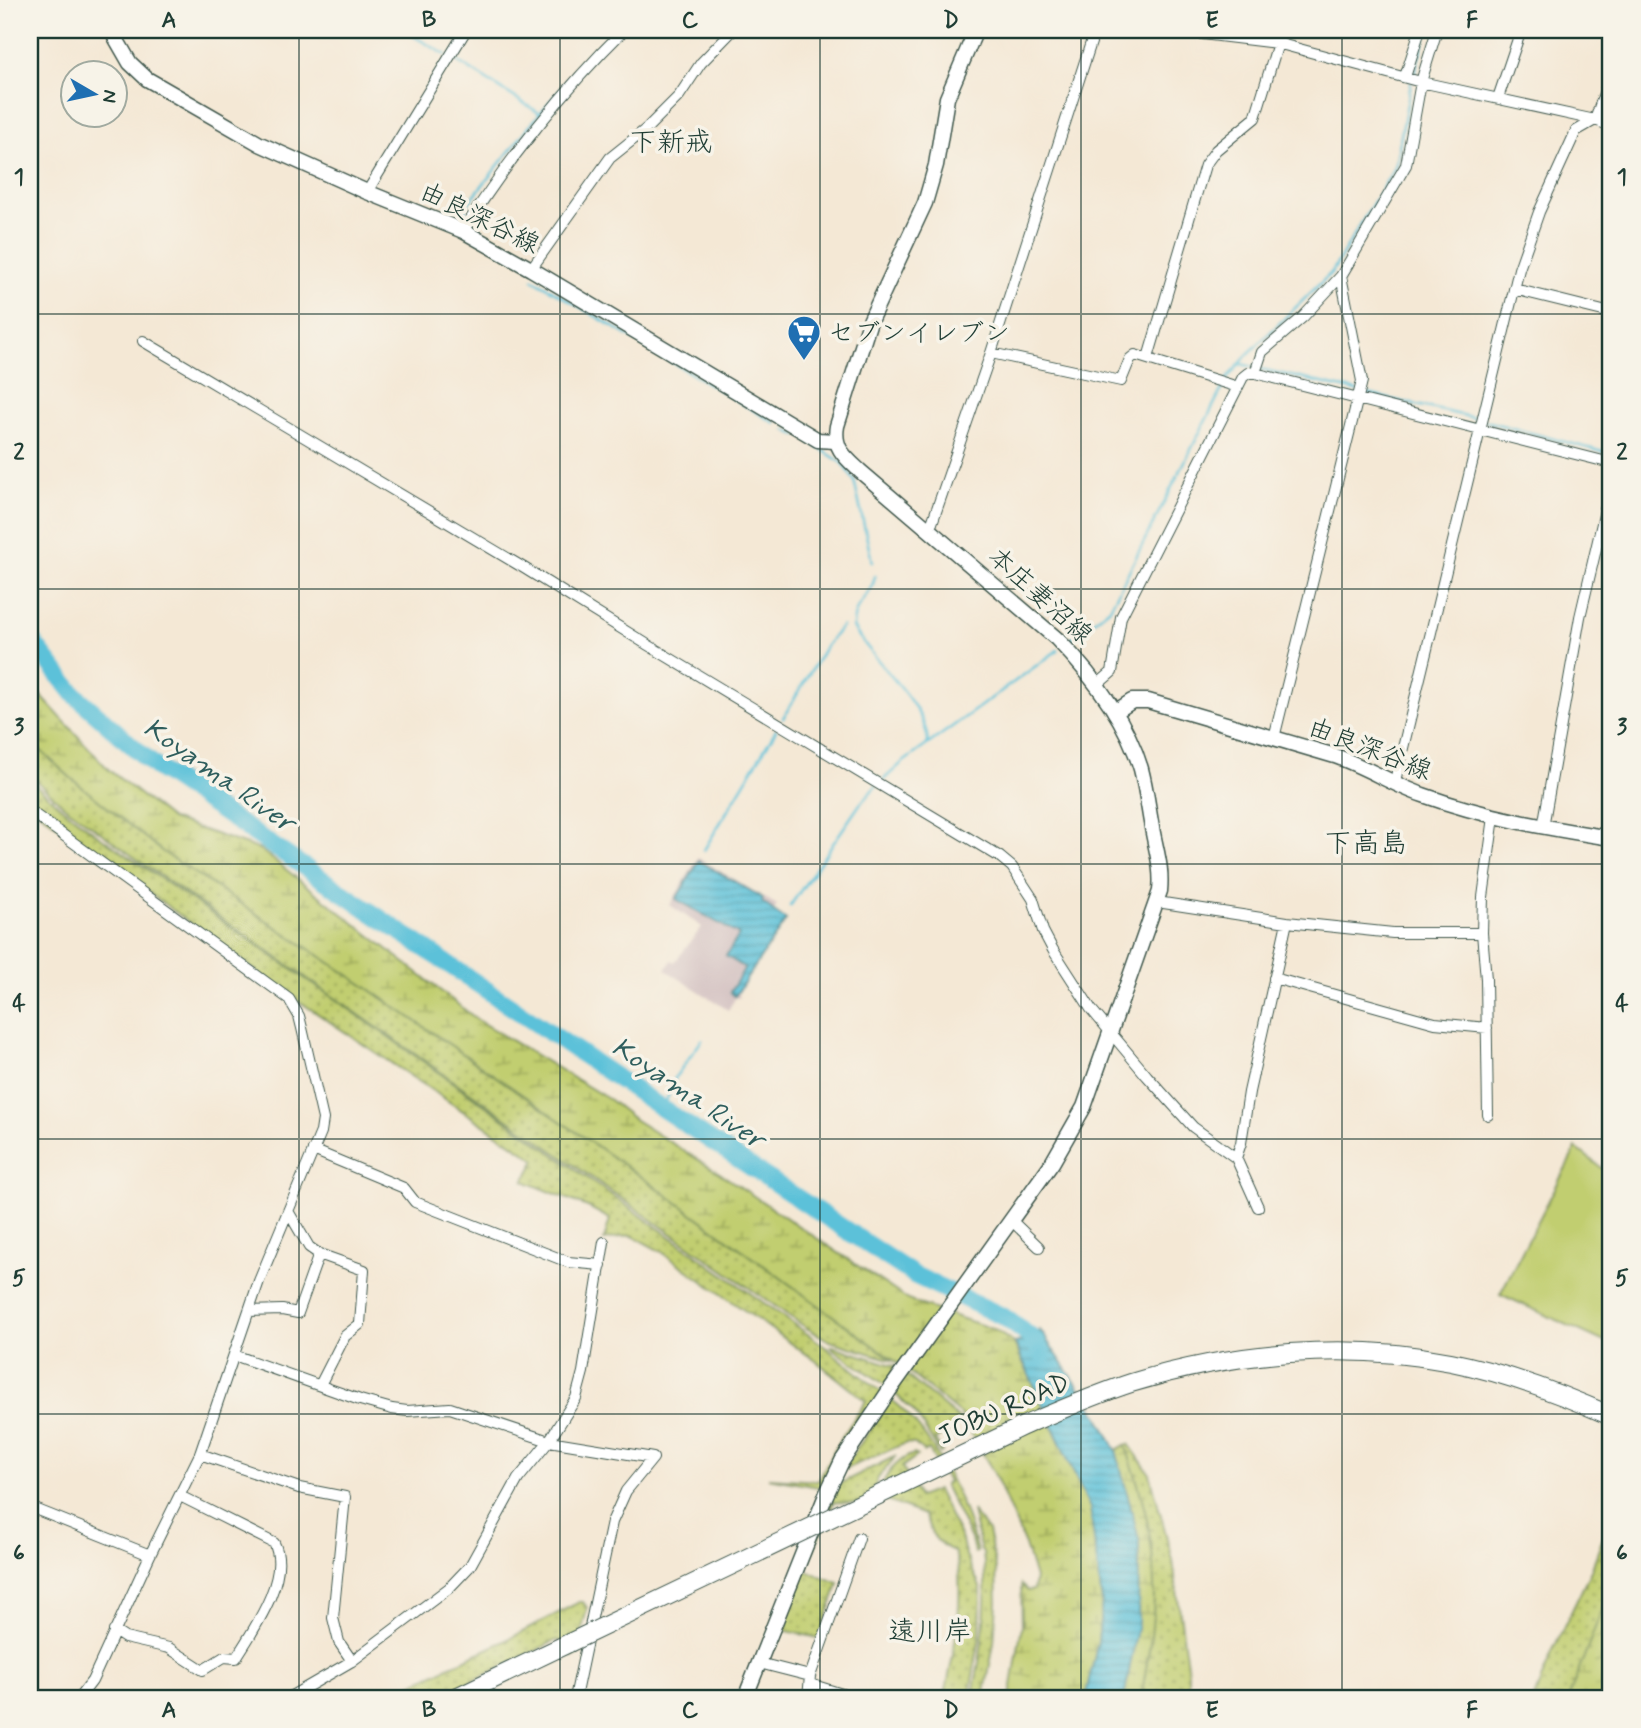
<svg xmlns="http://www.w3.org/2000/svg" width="1641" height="1728" viewBox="0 0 1641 1728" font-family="Mynerve,'Klee One',sans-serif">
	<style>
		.industrial { fill: #d2bfc0 }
		.grass { fill: url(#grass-dots); stroke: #708652; stroke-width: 2 }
		.wetland { fill: url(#wetland-marsh); stroke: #708652; stroke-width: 2 }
		.pitch { fill: #c1ce6f; stroke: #708652; stroke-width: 2 }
		.water { fill: url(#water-rules); stroke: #3d7f86; stroke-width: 2 }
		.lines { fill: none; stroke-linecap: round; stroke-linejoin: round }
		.stream { stroke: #5bc1d9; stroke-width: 2.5 }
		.river { stroke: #5bc1d9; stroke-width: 18 }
		.street-casing { stroke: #3f574c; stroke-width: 12 }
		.secondary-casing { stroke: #3f574c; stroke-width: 17 }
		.primary-casing { stroke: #3f574c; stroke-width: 17 }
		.highway-casing { stroke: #3f574c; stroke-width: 20 }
		.street { stroke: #fff; stroke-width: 10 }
		.secondary { stroke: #fff; stroke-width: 14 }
		.primary { stroke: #fff; stroke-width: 14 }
		.highway { stroke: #fff; stroke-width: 18 }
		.highway-bridge-casing { stroke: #3f574c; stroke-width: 20; stroke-linecap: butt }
		.highway-bridge { stroke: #fff; stroke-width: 18 }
		.grid { fill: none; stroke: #1f3d34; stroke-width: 2; stroke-opacity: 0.55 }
		.labels { text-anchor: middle; stroke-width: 7; stroke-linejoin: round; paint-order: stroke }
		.street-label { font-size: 26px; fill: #1f3d34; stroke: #f7f3e8 }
		.poi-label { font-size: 26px; fill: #1f3d34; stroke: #f7f3e8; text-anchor: start }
		.neighbourhood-label { font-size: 28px; fill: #1f3d34; stroke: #f7f3e8 }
		.water-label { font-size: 28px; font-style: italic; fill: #2e5e5d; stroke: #f7f3e8 }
		.neatline { fill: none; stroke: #1f3d34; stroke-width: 2.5 }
		.grid-label { font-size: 23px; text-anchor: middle; font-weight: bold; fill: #1f3d34 }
	</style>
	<defs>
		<pattern id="grass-dots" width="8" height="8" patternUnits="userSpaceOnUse" patternTransform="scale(1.75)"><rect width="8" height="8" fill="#c1ce6f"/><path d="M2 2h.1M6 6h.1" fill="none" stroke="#9ca85c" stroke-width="1.8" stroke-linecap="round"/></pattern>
		<pattern id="wetland-marsh" width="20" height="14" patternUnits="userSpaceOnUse" patternTransform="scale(1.75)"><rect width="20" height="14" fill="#c1ce6f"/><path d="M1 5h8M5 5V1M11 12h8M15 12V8" fill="none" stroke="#9ca85c"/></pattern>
		<pattern id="water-rules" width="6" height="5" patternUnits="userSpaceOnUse" patternTransform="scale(1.75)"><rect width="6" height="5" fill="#5bc1d9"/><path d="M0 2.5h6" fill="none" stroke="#4b9eb1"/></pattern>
	</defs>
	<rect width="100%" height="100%" fill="#f7f3e8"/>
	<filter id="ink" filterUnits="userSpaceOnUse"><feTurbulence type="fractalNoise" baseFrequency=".0143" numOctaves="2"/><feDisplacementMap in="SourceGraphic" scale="14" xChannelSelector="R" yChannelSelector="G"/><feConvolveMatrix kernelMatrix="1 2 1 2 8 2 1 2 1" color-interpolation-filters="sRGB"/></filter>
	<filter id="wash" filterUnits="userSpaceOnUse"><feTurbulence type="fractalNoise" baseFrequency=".00686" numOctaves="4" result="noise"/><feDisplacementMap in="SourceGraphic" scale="28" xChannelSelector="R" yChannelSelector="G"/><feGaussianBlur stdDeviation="1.57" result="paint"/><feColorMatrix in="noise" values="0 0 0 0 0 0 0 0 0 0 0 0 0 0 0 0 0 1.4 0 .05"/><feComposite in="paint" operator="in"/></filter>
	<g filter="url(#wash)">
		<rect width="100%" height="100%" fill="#f4e8d5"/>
		<path class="industrial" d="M698 858 777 905 774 910 785 919 738 994 740 996 739 998 736 997 728 1010 666 970 672 960 675 962 702 927 670 905Z"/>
		<path class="grass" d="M30 741 71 778 163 852 362 984 656 1187 895 1361 830 1341 808 1329 145 865 63 805 30 775Z
			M30 780 62 808 99 836 339 1002 819 1342 883 1393 824 1488 768 1478 818 1481 838 1443 866 1401 816 1361 662 1252 631 1235 604 1240 610 1219 590 1208 524 1181 536 1160 303 1004 296 1001 30 805Z
			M832 1346 895 1366 958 1418 961 1422 935 1440 942 1452 940 1453 915 1413 887 1386 830 1347Z
			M891 1400C933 1432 965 1501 977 1552L974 1553 971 1539 944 1485 948 1482 929 1450 924 1452 915 1444 906 1443 845 1469 847 1463Z
			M1129 1444 1150 1474 1173 1561 1188 1673V1698H1141C1147 1663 1153 1627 1154 1592 1155 1541 1142 1491 1125 1445Z
			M914 1454 917 1456 902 1467 919 1497 937 1490 962 1540 965 1554 981 1589 980 1636 969 1698H944C952 1665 968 1582 954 1551 935 1544 931 1533 924 1515L877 1497C883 1478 893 1461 914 1454Z
			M896 1456 878 1478 868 1504 834 1502 804 1570 839 1583 819 1638 778 1629 835 1486Z
			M972 1511 988 1531 996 1569 997 1603 994 1642 984 1698H972C983 1650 989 1601 983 1552L981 1551Z
			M1611 1517V1586L1569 1698H1534L1552 1652 1589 1575Z
			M579 1602H583L587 1608 576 1655 573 1657 570 1653 576 1649 557 1640 437 1698H382L513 1637Z"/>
		<path class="wetland" d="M30 684 109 770 171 819 261 850 479 1021 610 1100 635 1120 721 1174 910 1301 993 1329 1014 1343 1090 1508 1102 1601 1098 1642 1085 1698H1010L1022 1625 1021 1585 1028 1591 1033 1590 1035 1578 1025 1545 995 1475 961 1415 895 1361 656 1187 362 984 163 852 71 778 30 741Z
			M1125 1445C1142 1491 1155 1541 1154 1592 1154 1627 1147 1663 1141 1698H1124L1138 1623 1139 1540 1116 1450Z
			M1611 1586V1698H1569L1571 1691Z"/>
		<path class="pitch" d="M1576 1148 1611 1175V1345L1500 1294Z"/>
		<path class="water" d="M699 861 763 898 762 902 786 920 735 996 730 992 745 968 726 956 739 935 676 899Z
			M1040 1330 1099 1417 1116 1450 1139 1540 1138 1623 1124 1698H1085L1098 1642 1102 1601 1090 1508 1015 1343 1032 1338Z"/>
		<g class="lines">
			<path class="stream" d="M403 30 446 55
				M452 58 541 114
				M1413 77 1427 30
				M465 215 466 206C514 146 561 83 616 30
				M533 279 647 347
				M660 355 775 423
				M1241 364 1254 367
				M1261 369 1357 391
				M1226 381C1231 371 1240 366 1246 356L1332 272 1395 167 1411 83
				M1363 393 1479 419
				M1486 421 1611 454
				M786 430 798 436
				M816 446 841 462 854 480 872 562
				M875 576C872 597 854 599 853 627 868 656 933 711 927 745
				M1069 641 1110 608 1223 387
				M783 718 825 647 842 626
				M881 782 902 763 1058 650
				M704 850 776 730
				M790 906 860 804 876 786
				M663 1109 676 1076 702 1040"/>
			<path class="river" d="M30 638 74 694 156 767 663 1109 914 1275 1004 1317 1032 1338 1043 1356"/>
		</g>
	</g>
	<g filter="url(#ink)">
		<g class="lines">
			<defs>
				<path id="street" d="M1169 30 1277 43 1421 82 1595 120 1611 126
					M1405 77 1420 30
					M1498 98 1521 30
					M367 192 466 30
					M463 231C507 161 565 88 624 30
					M531 269 610 158 645 130 679 96 701 63 733 30
					M1514 289 1611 313
					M143 341 524 568 648 645 1000 857 1012 867 1033 899 1043 931 1053 950 1091 1009 1147 1076 1193 1127 1236 1158 1258 1207
					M991 353 1121 381 1130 359 1135 355 1238 387
					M1148 358 1205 165 1216 150 1255 118 1282 30
					M1255 373 1611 463
					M928 528 932 523 991 353 1095 30
					M1097 685 1112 672 1121 617 1243 377 1248 373H1255L1262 352 1303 317 1341 276 1406 165 1421 82 1437 30
					M1274 738 1362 381 1341 276
					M1395 781 1519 269 1539 212 1576 131 1595 120 1611 73
					M30 811 289 999 299 1016 302 1028 323 1119 321 1132 259 1281 200 1454 150 1555 92 1681 79 1698
					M1543 827 1580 617 1611 485
					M1157 902 1287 922 1393 933H1482
					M1274 978 1435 1023 1487 1028
					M1488 1115 1486 979 1482 933 1483 897 1494 817
					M313 1150 404 1188 415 1202 568 1262 601 1265
					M1236 1158 1241 1143 1249 1092 1287 922
					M288 1211 309 1247 319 1254 364 1270 360 1324 345 1336 320 1385
					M1012 1221 1039 1247
					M249 1311 282 1310 298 1313 319 1254
					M234 1355 360 1400 392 1409 407 1411 450 1408 549 1441 653 1458
					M200 1454 299 1488 345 1497 333 1618 339 1642 352 1661
					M30 1507 150 1555
					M114 1631 125 1638 169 1648 203 1670 224 1657 236 1658C254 1629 291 1576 274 1543L180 1496
					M759 1663 810 1676
					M810 1684 855 1698
					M288 1698 352 1661 449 1588 470 1566 518 1479 549 1441 576 1398 583 1372 604 1242
					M575 1698 612 1522 626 1491 653 1458
					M808 1698 810 1676 859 1538"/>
				<path id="secondary" d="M113 30 115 37 130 63 147 79 161 87 260 144 367 192 463 231 531 269 818 440 835 441
					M1115 712 1132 701H1148L1335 756C1366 767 1394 785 1423 795 1484 817 1547 828 1611 838"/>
				<path id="primary" d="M745 1698 826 1495 842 1461 889 1391 1052 1163 1084 1107 1160 891C1162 871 1158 857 1154 838 1149 815 1147 792 1141 769 1126 719 1093 676 1057 639L860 471C845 457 833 448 837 426L870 321 925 203 936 165 947 98 976 30"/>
				<path id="highway" d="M454 1698 569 1643"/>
			</defs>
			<use href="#street" class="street-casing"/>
			<use href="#secondary" class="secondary-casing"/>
			<use href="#primary" class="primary-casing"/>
			<use href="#highway" class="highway-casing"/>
			<use href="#street" class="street"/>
			<use href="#secondary" class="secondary"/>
			<use href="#primary" class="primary"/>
			<use href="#highway" class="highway"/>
			<defs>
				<path id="highway-bridge" d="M569 1643 1023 1426C1058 1411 1094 1395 1131 1383 1233 1352 1346 1341 1451 1362 1507 1373 1559 1393 1611 1416"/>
			</defs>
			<use href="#highway-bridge" class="highway-bridge-casing"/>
			<use href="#highway-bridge" class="highway-bridge"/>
		</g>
	</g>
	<path class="grid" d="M299 30V1698M560 30V1698M820 30V1698M1081 30V1698M1342 30V1698M30 314H1611M30 589H1611M30 864H1611M30 1139H1611M30 1414H1611"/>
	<defs>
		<symbol id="supermarket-pin" viewBox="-11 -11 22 30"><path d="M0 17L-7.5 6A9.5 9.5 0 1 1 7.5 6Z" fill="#1f6fb2" stroke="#f7f3e8"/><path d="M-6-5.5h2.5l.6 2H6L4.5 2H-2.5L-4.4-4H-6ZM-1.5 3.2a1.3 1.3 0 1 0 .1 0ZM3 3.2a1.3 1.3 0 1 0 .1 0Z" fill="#fff"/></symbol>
	</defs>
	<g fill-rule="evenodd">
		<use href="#supermarket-pin" x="785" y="313" width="38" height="52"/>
	</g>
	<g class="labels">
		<g class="street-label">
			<text transform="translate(480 217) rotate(26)" y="9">由良深谷線</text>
			<text transform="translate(1041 595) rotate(42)" y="9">本庄妻沼線</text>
			<text transform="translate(1370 748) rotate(21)" y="9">由良深谷線</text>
			<text transform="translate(1003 1408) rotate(-24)" y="9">JOBU ROAD</text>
		</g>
		<g class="poi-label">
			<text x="828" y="341">セブンイレブン</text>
		</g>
		<g class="neighbourhood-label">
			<text x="671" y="151">下新戒</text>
			<text x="1366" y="852">下高島</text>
			<text x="930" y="1640">遠川岸</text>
		</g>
		<g class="water-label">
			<text transform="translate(220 774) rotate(35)" y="10">Koyama River</text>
			<text transform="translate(689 1092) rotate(34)" y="10">Koyama River</text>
		</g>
	</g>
	<rect width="1641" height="1728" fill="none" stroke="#f7f3e8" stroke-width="77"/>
	<g transform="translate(94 94) rotate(99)"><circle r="33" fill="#f7f3e8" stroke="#a1aaa0" stroke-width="2"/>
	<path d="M0-5L12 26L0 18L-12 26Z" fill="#1f6fb2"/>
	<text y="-10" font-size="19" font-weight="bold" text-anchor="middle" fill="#1f3d34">N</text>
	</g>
	<rect x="38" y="38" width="1564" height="1652" class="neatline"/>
	<g class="grid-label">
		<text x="169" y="27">A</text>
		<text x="429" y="27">B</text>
		<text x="690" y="27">C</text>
		<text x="951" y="27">D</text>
		<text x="1212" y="27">E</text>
		<text x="1472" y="27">F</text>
		<text x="19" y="184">1</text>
		<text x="1622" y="184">1</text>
		<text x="19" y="459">2</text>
		<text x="1622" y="459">2</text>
		<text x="19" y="734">3</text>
		<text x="1622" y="734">3</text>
		<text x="19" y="1010">4</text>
		<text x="1622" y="1010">4</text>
		<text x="19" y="1285">5</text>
		<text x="1622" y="1285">5</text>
		<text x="19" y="1560">6</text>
		<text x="1622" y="1560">6</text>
		<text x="169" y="1717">A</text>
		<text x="429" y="1717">B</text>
		<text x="690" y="1717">C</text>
		<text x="951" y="1717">D</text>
		<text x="1212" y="1717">E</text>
		<text x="1472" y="1717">F</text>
	</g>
</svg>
